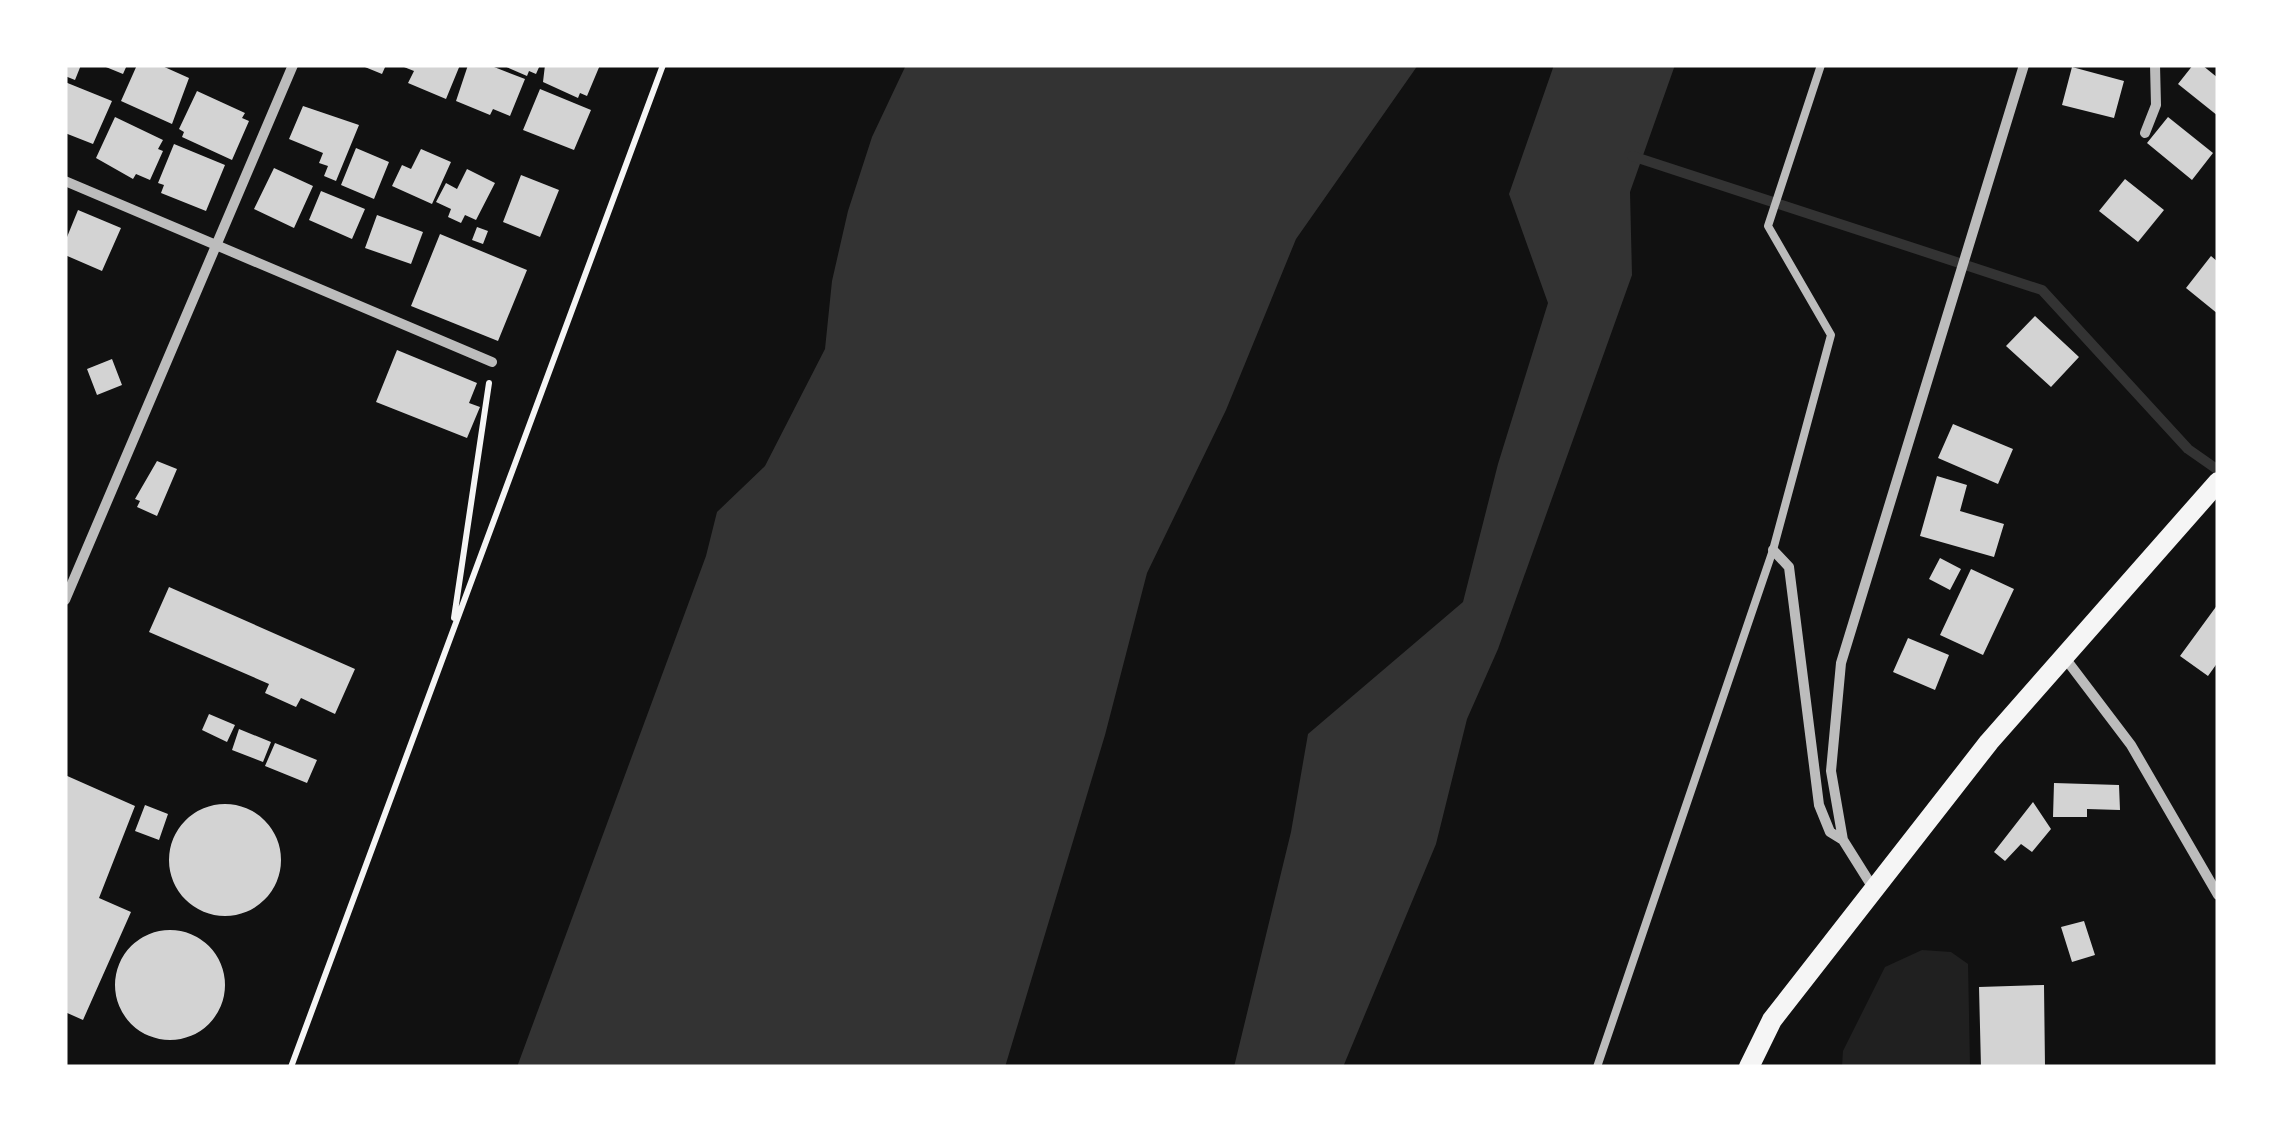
<svg xmlns="http://www.w3.org/2000/svg" width="2283" height="1132" viewBox="0 0 2283 1132" font-family="Montserrat,sans-serif">
	<style>
		.green { fill: #202020 }
		.water { fill: #333 }
		.lines { fill: none; stroke-linecap: round; stroke-linejoin: round }
		.stream { stroke: #333; stroke-width: 10 }
		.building { fill: #d3d3d3 }
		.path { stroke: #f5f5f5; stroke-width: 6 }
		.service { stroke: #bcbcbc; stroke-width: 8 }
		.minor { stroke: #bcbcbc; stroke-width: 10 }
		.secondary { stroke: #f5f5f5; stroke-width: 20 }
	</style>
	<rect width="100%" height="100%" fill="#111"/>
	<path class="green" d="M1922 950 1951 952 1968 964 1970 1067H1842L1843 1051 1885 967Z"/>
	<path class="water" d="M906 65H1418L1296 239 1226 410 1147 573 1105 735 1005 1067H517L706 556 717 512 765 466 825 349 832 281 848 211 872 137Z
		M1554 65H1675L1630 192 1632 275 1498 649 1467 719 1436 844 1343 1067H1234L1291 832 1308 734 1463 602 1498 464 1548 303 1509 194Z"/>
	<g class="lines">
		<path class="stream" d="M1632 156 2042 290 2188 449 2218 470"/>
	</g>
	<path class="building" d="M65 65H81L75 80 65 76Z
		M101 65H127L123 74Z
		M137 65H160L189 78 172 124 121 101Z
		M360 65H386L382 74Z
		M399 65H460L446 99 408 83 414 71Z
		M468 65H489L525 79 510 116 493 109 490 115 456 101Z
		M502 65H540L536 74 529 71 527 76Z
		M545 65H600L587 96 580 93 578 98 543 82Z
		M2193 65H2202L2218 78V116L2178 84Z
		M2072 67 2124 81 2114 118 2062 105Z
		M65 82 112 101 93 144 65 133Z
		M540 89 591 110 574 150 523 130Z
		M197 91 245 113 242 118 249 121 232 160 182 137 184 132 179 129Z
		M303 106 359 125 336 181 324 176 328 166 319 163 323 153 289 139Z
		M115 117 163 140 158 149 163 151 150 180 136 174 133 179 96 158Z
		M2168 117 2213 153 2192 180 2147 143Z
		M174 144 225 165 206 211 161 193 164 185 158 183Z
		M356 148 389 162 374 199 341 185Z
		M421 149 451 162 432 204 392 186 402 165 411 169Z
		M274 168 313 186 294 228 254 209Z
		M467 169 495 183 476 220 465 215 461 223 448 217 451 209 436 202 446 183 457 189Z
		M521 175 559 190 540 237 503 222Z
		M2125 179 2164 210 2138 242 2099 211Z
		M321 191 365 209 352 239 309 220Z
		M78 210 121 228 102 271 65 255V242Z
		M377 215 423 232 411 264 365 248Z
		M477 227 488 231 483 244 472 240Z
		M440 234 527 270 498 341 411 306Z
		M2211 256 2218 262V314L2186 288Z
		M2035 316 2079 357 2051 387 2006 346Z
		M397 350 477 383 469 403 480 407 467 438 376 402Z
		M112 359 122 385 97 395 87 369Z
		M1953 424 2013 449 1998 484 1938 458Z
		M157 461 177 469 157 516 137 507 140 501 135 499Z
		M1937 476 1967 485 1960 511 2004 524 1994 557 1920 536Z
		M1940 558 1961 569 1950 590 1929 579Z
		M1971 569 2014 589 1983 655 1940 635Z
		M169 587 355 669 335 714 301 698 296 707 265 693 269 684 149 632Z
		M2218 604V662L2208 676 2180 656Z
		M1908 638 1949 655 1935 690 1893 672Z
		M209 714 235 725 227 742 202 730Z
		M239 729 271 742 263 762 232 750Z
		M275 743 317 760 307 783 265 766Z
		M65 775 135 806 99 898 131 912 83 1020 65 1012Z
		M2054 783 2119 785 2120 810 2087 809V817H2053Z
		M2033 802 2051 829 2032 852 2021 844 2005 861 1994 852Z
		M169 860a56 56 0 1 1 112 0a56 56 0 1 1-112 0Z
		M145 805 168 814 159 840 135 831Z
		M2084 921 2095 955 2072 962 2061 927Z
		M115 985a55 55 0 1 1 110 0a55 55 0 1 1-110 0Z
		M2044 985 2045 1067H1981L1979 987Z"/>
	<g class="lines">
		<path class="path" d="M454 618 489 383
			M291 1067 663 65"/>
		<path class="service" d="M1597 1067 1773 550 1831 335 1768 226 1821 65"/>
		<path class="minor" d="M2145 133 2156 105 2155 65
			M65 181 492 362
			M1773 550 1789 567 1819 805 1830 832 1843 840
			M65 600 293 65
			M2065 658 2131 745 2218 895
			M1875 891 1843 840 1831 771 1841 663 2024 65"/>
		<path class="secondary" d="M1749 1067 1772 1020 1989 742 2218 482"/>
	</g>
	<rect width="2283" height="1132" fill="none" stroke="#ffffff" stroke-width="135"/>
</svg>
